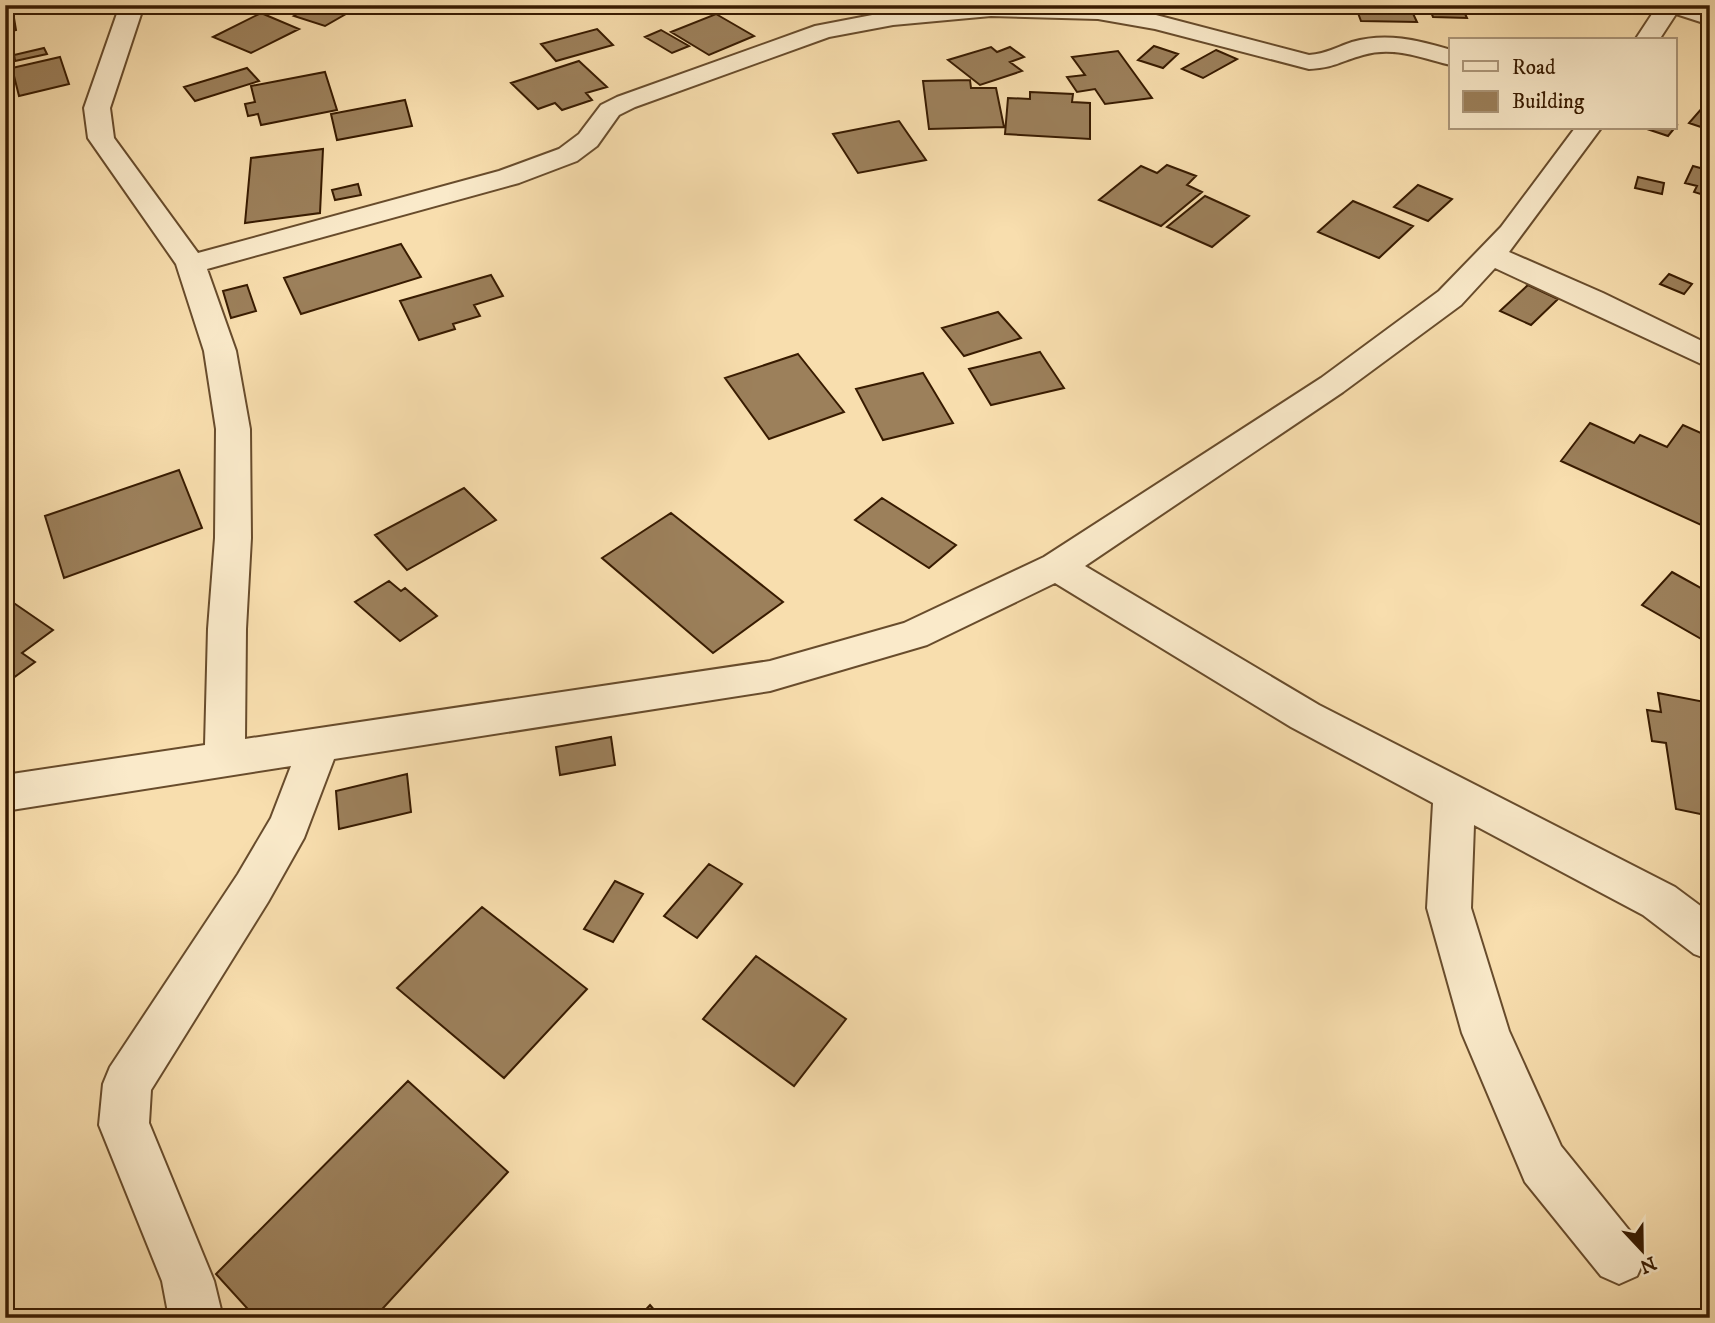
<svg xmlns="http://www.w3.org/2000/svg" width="1715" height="1323" viewBox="0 0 1715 1323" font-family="'IM FELL DW Pica',serif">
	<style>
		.building { fill: #9c805b; stroke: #381b01; stroke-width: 2 }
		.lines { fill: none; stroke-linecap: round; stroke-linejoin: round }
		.street-casing { stroke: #684c2c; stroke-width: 4 }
		.street { fill: #faeaca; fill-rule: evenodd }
	</style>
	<rect width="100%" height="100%" fill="#f8deae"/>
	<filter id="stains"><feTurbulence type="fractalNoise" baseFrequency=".00286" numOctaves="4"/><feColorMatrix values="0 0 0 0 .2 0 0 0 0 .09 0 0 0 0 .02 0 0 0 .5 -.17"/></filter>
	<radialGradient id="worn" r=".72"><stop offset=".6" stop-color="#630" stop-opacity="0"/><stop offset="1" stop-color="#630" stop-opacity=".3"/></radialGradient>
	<path class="building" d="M313 5H354L358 7 325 26 294 16Z
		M1355 5H1409L1417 22 1361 21Z
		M1428 5H1461L1467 18 1433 17Z
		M13 12 16 30 5 33V13Z
		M261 13 299 29 251 53 213 37Z
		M716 14 754 36 709 55 671 32Z
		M597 29 613 45 556 61 541 44Z
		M661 30 689 46 672 53 645 37Z
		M1154 46 1178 54 1163 68 1138 60Z
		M991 47 997 52 1010 47 1024 57 1010 62 1022 71 980 85 948 60Z
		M44 48 47 54 15 61 14 55Z
		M1216 50 1237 59 1203 78 1182 69Z
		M1118 51 1152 98 1105 104 1095 89 1077 92 1067 77 1085 75 1072 57Z
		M60 57 69 84 19 96 12 68Z
		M579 61 607 87 586 93 592 100 562 110 555 103 538 109 511 83Z
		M247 68 259 81 195 101 184 87Z
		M325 72 337 110 261 125 258 114 248 116 245 104 255 102 251 86Z
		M970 80 971 88H996L1004 127 929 129 923 81Z
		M1030 92 1073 94 1072 102 1090 103V139L1005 134 1008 98 1030 99Z
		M1710 99V130L1689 123Z
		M405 100 412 126 337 140 331 114Z
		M899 121 926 160 858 173 833 134Z
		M1675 124 1677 125 1668 136 1644 128H1675Z
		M323 149 320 213 245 223 251 158Z
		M1710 157V197L1694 192 1697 186 1685 183 1693 166 1704 169Z
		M1167 165 1196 176 1187 185 1202 192 1161 226 1099 200 1141 166 1157 173Z
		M1638 177 1664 183 1662 194 1635 188Z
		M358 184 361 195 335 200 332 190Z
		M1418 185 1452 199 1428 221 1394 207Z
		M1205 196 1249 216 1212 247 1167 227Z
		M1353 201 1413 226 1379 258 1318 232Z
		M401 244 421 277 301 314 284 278Z
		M1669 274 1692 284 1684 294 1660 284Z
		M491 275 503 296 474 305 480 316 453 324 455 329 419 340 400 301Z
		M247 285 256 311 231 318 223 291Z
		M1528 285 1558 299 1531 325 1500 311Z
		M998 312 1021 338 964 356 942 328Z
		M1040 352 1064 388 991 405 969 369Z
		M798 354 844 412 769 439 725 378Z
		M923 373 953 423 883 440 856 389Z
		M1590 423 1634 443 1640 435 1667 447 1683 425 1703 434 1710 423V529L1561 461Z
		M179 470 202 528 64 578 45 516Z
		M464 488 496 520 407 570 375 535Z
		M882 498 956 545 929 568 855 520Z
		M671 513 783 602 713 653 602 558Z
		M1672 572 1710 593V644L1642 605Z
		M389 581 401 591 405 588 437 616 400 641 355 602Z
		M5 597 53 630 22 653 35 662 5 684Z
		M1658 693 1710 703V816L1676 809 1666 743 1652 741 1647 710 1661 712Z
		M611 737 615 765 560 775 556 747Z
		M407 774 411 812 339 829 336 791Z
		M709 864 742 884 697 938 664 916Z
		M615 881 643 894 613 942 584 929Z
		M482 907 587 989 504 1078 397 988Z
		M756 956 846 1019 794 1086 703 1019Z
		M408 1081 508 1172 374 1318H256L216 1274Z
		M650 1305 661 1318H638Z"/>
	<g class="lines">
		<defs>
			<path id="street" d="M120 5H144L110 108 114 138 198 253 499 171 559 149 579 134 601 105 617 97 815 26 893 11 955 5H1100L1156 15 1309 55C1326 54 1337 47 1352 42 1386 32 1418 40 1451 50V65C1421 58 1394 46 1363 55 1341 61 1334 68 1309 69L1155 29 1098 19 991 16 893 25 829 37 635 107 619 115 597 146 577 161 519 183 207 269 236 351 250 429 251 538 246 629 245 739 770 661 904 623 1044 557 1321 378 1439 291 1501 227 1575 128H1601L1509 252 1603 293 1710 345V368L1495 268 1461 305 1343 392 1085 566 1319 705 1675 887 1710 913V960L1694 954 1643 915 1474 825 1471 908 1509 1031 1561 1146 1637 1240 1645 1258 1637 1276 1619 1284 1601 1276 1525 1182 1462 1033 1427 908 1433 803 1291 727 1055 583 927 645 770 691 334 759 304 838 268 902 151 1090 149 1123 214 1281 223 1318H169L162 1281 99 1125 103 1084 110 1067 238 874 271 818 291 766 5 811V775L205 745 208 629 215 538 216 429 204 351 176 264 88 138 84 108Z
				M1658 5H1697L1710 10V25L1676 14 1659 40H1635Z"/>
		</defs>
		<use href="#street" class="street-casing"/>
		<use href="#street" class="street"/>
	</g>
	<rect width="1715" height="1323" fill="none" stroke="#f8deae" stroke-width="28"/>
	<rect x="7" y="7" width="1701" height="1309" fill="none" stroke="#381b01" stroke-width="3.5"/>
	<rect x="14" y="14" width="1687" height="1295" fill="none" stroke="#381b01" stroke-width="2"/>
	<rect x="1449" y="38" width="228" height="91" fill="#faeaca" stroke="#ac977a" stroke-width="2"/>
	<rect x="1463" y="61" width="35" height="10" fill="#faeaca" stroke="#ac977a" stroke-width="2"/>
	<text x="1512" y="74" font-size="21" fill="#381b01">Road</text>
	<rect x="1463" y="91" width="35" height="21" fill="#9c805b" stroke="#ac977a" stroke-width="2"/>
	<text x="1512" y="108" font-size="21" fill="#381b01">Building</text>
	<g transform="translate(1642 1250) rotate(158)" stroke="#faeaca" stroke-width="5" paint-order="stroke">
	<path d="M0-5L12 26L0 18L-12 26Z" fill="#381b01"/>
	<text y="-10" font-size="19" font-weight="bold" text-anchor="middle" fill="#381b01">N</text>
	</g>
	<rect width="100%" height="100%" filter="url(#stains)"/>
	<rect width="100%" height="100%" fill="url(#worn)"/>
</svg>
